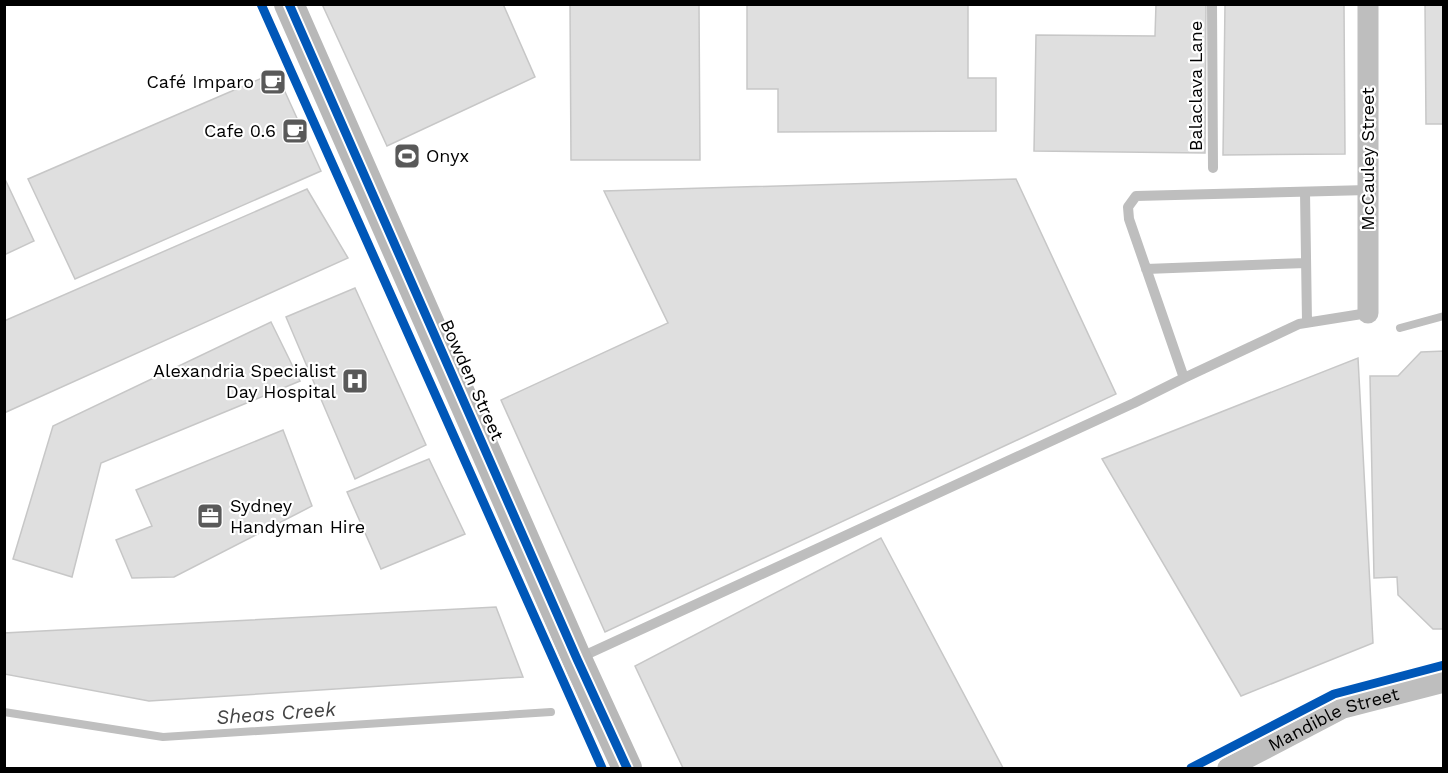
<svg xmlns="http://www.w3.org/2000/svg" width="1448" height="773" viewBox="0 0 1448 773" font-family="'Work Sans',sans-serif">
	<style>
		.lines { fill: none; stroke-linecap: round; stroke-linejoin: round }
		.stream { stroke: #bfbfbf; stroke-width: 8 }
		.building { fill: #dfdfdf; stroke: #c7c7c7; stroke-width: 1.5 }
		.lane { stroke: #bebebe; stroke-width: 10 }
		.street { stroke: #bebebe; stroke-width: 21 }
		.secondary { stroke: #b8b8b8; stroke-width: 30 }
		.cycleway-casing { stroke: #fff; stroke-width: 13 }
		.cycleway { stroke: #0057b8; stroke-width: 9 }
		.labels { text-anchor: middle; stroke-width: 4.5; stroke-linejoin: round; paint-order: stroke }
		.poi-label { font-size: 18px; fill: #000; stroke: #fff; text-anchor: end }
		.street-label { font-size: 18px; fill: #000; stroke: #fff }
		.water-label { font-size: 20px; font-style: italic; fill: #444; stroke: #fff }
	</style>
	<rect width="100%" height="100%" fill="#fff"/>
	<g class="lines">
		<path class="stream" d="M1400 328 1444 316
			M4 712 163 737 551 712"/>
	</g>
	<path class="building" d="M322 4H503L535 77 387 146Z
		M570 4H699L700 160H571Z
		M747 4H968V78H996V131L778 132V89H747Z
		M1156 4H1206L1205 153 1034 151 1036 35 1155 36Z
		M1225 4H1344L1345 154 1223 155Z
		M1425 4H1444V124H1426Z
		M276 72 321 171 75 279 28 179Z
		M4 177 34 241 4 255Z
		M1016 179 1116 394 605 632 501 400 668 323 604 191Z
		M307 189 348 258 4 413V321Z
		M355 288 426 445 355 479 286 317Z
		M271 322 300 381 101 463 72 577 13 559 53 426Z
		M1444 351V629H1433L1398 595 1397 577 1374 578 1370 376H1398L1421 352Z
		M1358 358 1373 643 1241 696 1102 459Z
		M283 430 312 506 174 577 132 578 116 540 152 526 136 490Z
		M429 459 465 534 381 569 347 492Z
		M881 538 1003 768H683L635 666Z
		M496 607 523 677 149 701 4 674V633Z"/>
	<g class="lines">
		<path class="lane" d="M1212 4 1213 168
			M1305 192 1307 322
			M1146 269 1306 263
			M1184 378 1129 219 1128 207 1136 196 1368 190
			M579 658 1134 403 1184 378 1299 324 1368 313"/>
		<g class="street">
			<path d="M1368 313V4"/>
			<path id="s1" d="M1228 768 1343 708 1444 682"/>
		</g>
		<path class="secondary" d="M289 4 577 659 627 768"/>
		<defs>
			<path id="cycleway" d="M261 4 602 768
				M289 4 577 659 627 768
				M1191 768 1334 694 1444 665"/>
		</defs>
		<use href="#cycleway" class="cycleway-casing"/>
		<use href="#cycleway" class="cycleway"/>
	</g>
	<defs>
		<symbol id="cafe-square" viewBox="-11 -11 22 22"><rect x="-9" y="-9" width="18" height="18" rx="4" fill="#595959" stroke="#fff"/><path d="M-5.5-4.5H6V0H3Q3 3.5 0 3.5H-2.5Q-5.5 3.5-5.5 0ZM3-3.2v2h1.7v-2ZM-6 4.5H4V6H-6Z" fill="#fff"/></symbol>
		<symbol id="stadium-square" viewBox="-11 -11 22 22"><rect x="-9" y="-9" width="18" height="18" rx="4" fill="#595959" stroke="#fff"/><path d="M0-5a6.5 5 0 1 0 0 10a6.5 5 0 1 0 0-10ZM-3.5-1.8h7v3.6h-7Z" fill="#fff"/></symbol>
		<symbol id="hospital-square" viewBox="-11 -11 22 22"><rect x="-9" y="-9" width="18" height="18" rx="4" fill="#595959" stroke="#fff"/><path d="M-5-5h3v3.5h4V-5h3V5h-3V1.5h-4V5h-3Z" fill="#fff"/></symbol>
		<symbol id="office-square" viewBox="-11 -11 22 22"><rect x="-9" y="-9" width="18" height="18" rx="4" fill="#595959" stroke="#fff"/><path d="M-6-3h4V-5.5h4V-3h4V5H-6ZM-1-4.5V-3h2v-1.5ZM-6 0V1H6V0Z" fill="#fff"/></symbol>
	</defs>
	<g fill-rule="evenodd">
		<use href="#cafe-square" x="258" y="67" width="30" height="30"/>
		<use href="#cafe-square" x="280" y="116" width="30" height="30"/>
		<use href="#stadium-square" x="392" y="141" width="30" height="30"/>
		<use href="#hospital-square" x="340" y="366" width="30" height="30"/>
		<use href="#office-square" x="195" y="501" width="30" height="30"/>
	</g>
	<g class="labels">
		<g class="poi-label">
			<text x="254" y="88">Café Imparo</text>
			<text x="276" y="137">Cafe 0.6</text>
			<text x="426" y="162" text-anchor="start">Onyx</text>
			<text x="336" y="377">Alexandria Specialist<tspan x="336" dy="21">Day Hospital</tspan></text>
			<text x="230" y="512" text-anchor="start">Sydney<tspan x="230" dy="21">Handyman Hire</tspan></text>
		</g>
		<g class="street-label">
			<text transform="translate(1196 86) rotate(-90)" y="6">Balaclava Lane</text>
			<text transform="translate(1368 159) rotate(-90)" y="6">McCauley Street</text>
			<text transform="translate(472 380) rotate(66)" y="6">Bowden Street</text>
			<text dy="6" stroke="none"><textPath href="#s1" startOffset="117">Mandible Street</textPath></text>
		</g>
		<g class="water-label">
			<text transform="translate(276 713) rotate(-4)" y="7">Sheas Creek</text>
		</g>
	</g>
	<rect width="1448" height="773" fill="none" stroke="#000000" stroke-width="12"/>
</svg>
